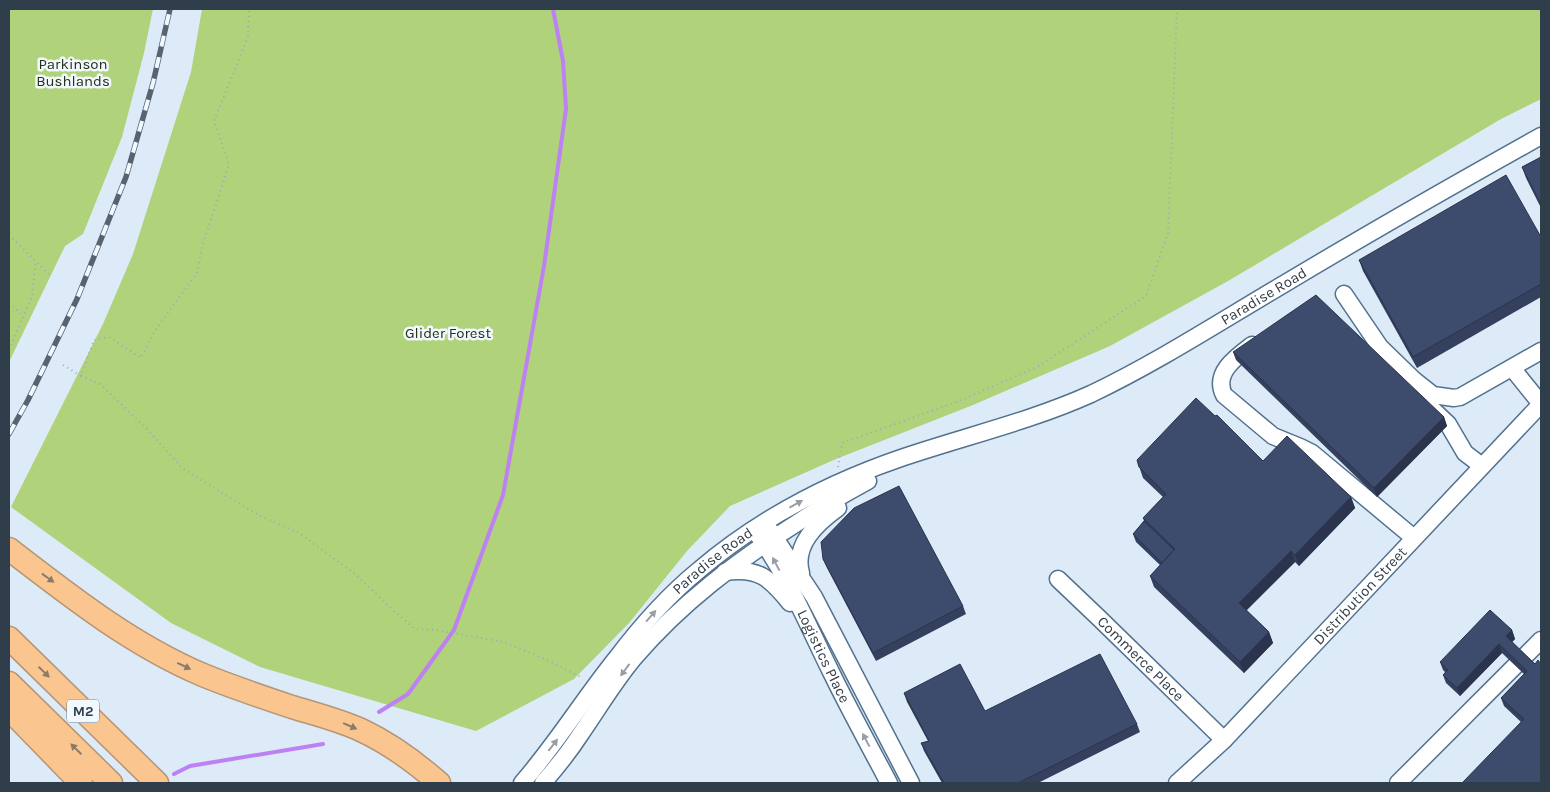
<svg xmlns="http://www.w3.org/2000/svg" width="1550" height="792" viewBox="0 0 1550 792" font-family="Karla,sans-serif">
	<style>
		.green { fill: #afd27a }
		.lines { fill: none; stroke-linecap: round; stroke-linejoin: round }
		.stream { stroke: #bd81f3; stroke-width: 4 }
		.minor-casing { stroke: #52728f; stroke-width: 19 }
		.highway-casing { stroke: #b49677; stroke-width: 25 }
		.path { stroke: #9caab8; stroke-width: 2; stroke-dasharray: 1 4; stroke-linecap: butt }
		.minor { stroke: #fff; stroke-width: 16 }
		.highway { stroke: #fbc58f; stroke-width: 22 }
		.rail-casing { stroke: #566471; stroke-width: 5.5 }
		.rail { stroke: #f1f8fe; stroke-width: 4; stroke-dasharray: 11; stroke-linecap: butt }
		.wall { fill: #34405d }
		.shaded-wall { fill: #2b344c }
		.building { fill: #3d4b6c; stroke: #2b344c }
		.oneway { fill: #989ea5 }
		.oneway2 { fill: #8b7b6a }
		.labels { text-anchor: middle; stroke-width: 5; stroke-linejoin: round; paint-order: stroke }
		.shield { fill: #f1f8fe; stroke: #6a7681; stroke-width: 1 }
		.shield-label { font-size: 14px; font-weight: bold; fill: #303e4b }
		.park-label { font-size: 15px; fill: #262f19; stroke: #f1f8fe }
		.street-label { font-size: 15px; fill: #303e4b; stroke: #f1f8fe }
	</style>
	<rect width="100%" height="100%" fill="#ddebf9"/>
	<path class="green" d="M9 9H153L144 53 122 137 83 234 65 246 9 362Z
		M202 9H1541V99L1501 119 1228 281 1110 346 973 405 836 459 730 506 687 551 629 623 574 679 476 731 260 667 171 623 11 507 103 324 133 254 191 72Z"/>
	<g class="lines">
		<path class="stream" d="M379 712 408 694 454 630 503 495 544 266 566 109 563 61 553 9
			M174 774 190 766 323 744"/>
		<defs>
			<g id="minor">
				<path d="M1344 294 1380 347 1414 380 1433 395 1454 398 1460 397 1541 351"/>
				<path d="M1252 345C1236 357 1213 373 1224 395L1273 436 1300 447 1312 453 1414 538"/>
				<path d="M1512 368 1541 404"/>
				<path d="M1430 407 1448 424 1465 453 1482 466"/>
				<path d="M769 529 814 597 911 783"/>
				<path id="s1" d="M758 535C789 578 809 628 832 674 850 711 870 747 889 783"/>
				<path d="M725 572C758 567 770 578 790 603"/>
				<path d="M801 573C793 545 817 523 838 508"/>
				<path id="s2" d="M1058 579 1100 619 1224 740"/>
				<path id="s3" d="M522 783C556 744 583 700 615 660 640 627 667 596 699 570 759 519 830 482 904 457 966 436 1031 421 1091 394 1158 362 1221 321 1284 284 1369 233 1455 184 1541 136"/>
				<path d="M543 783C556 768 569 752 580 735 598 709 614 682 634 658 681 603 737 561 797 523 820 508 844 494 868 481"/>
				<path id="s4" d="M1177 783 1224 740 1541 404"/>
				<path d="M1398 783 1541 640"/>
			</g>
			<path id="highway" d="M9 549C70 596 132 645 203 675 232 687 262 697 292 707 315 714 339 720 361 730 389 743 415 762 439 783
				M9 638 157 783
				M9 683 111 783
				M9 709 81 783"/>
		</defs>
		<use href="#minor" class="minor-casing"/>
		<use href="#highway" class="highway-casing"/>
		<path class="path" d="M9 235 51 276
			M9 303 23 316
			M9 350 32 296 36 261
			M63 365 81 376 94 340 109 337 141 358 154 332 197 273 203 244 229 164 214 121 248 37 249 9
			M81 376 100 384 146 428 182 468 258 515 299 533 355 574 395 612 415 629 435 630 504 642 547 660 583 678
			M838 467 842 443 959 401 1037 367 1146 296 1168 233 1177 9"/>
		<use href="#minor" class="minor"/>
		<use href="#highway" class="highway"/>
		<defs>
			<path id="rail" d="M9 434 28 400 77 299 126 177 153 83 170 9"/>
		</defs>
		<use href="#rail" class="rail-casing"/>
		<use href="#rail" class="rail"/>
	</g>
	<path class="wall" d="M1541 157V208L1526 178 1522 167Z
		M1541 237V297L1417 368 1363 271 1359 260Z
		M1233 352 1444 417 1447 426 1377 497 1236 360Z
		M1137 460 1263 461 1351 497 1355 508 1299 566 1295 562 1246 610 1269 632 1273 643 1244 673 1154 587 1150 576 1160 565 1136 542 1133 534 1144 521 1143 518 1163 497 1143 478Z
		M823 559 963 606 966 614 876 661 827 568Z
		M1512 630 1515 639 1512 642 1535 664 1541 783 1521 722 1504 706 1501 698 1524 674 1502 653 1460 696 1446 683 1443 675 1445 672 1443 670 1440 662Z
		M904 693 985 711 1137 724 1140 732 1038 783H942L924 751 921 743 928 741 907 702Z"/>
	<path class="shaded-wall" d="M1444 417 1447 426 1377 497 1374 488Z
		M1351 497 1355 508 1299 566 1295 555Z
		M1291 551 1295 562 1243 614 1239 603Z
		M1512 630 1515 639 1509 645 1506 636Z
		M1269 632 1273 643 1244 673 1240 662Z
		M1499 644 1502 653 1460 696 1457 688Z"/>
	<path class="building" d="M1541 157V205L1522 167Z
		M1506 175 1541 237V284L1413 357 1359 260Z
		M1316 295 1444 417 1374 488 1233 352Z
		M1196 398 1215 416 1217 415 1263 461 1287 436 1351 497 1295 555 1291 551 1239 603 1269 632 1240 662 1150 576 1175 549 1143 518 1166 494 1139 467 1137 460Z
		M899 486 963 606 873 653 823 559 821 542 854 508Z
		M1144 521 1174 550 1162 563 1133 534Z
		M1490 610 1512 630 1506 636 1535 664 1538 660 1541 664V783H1462L1524 719 1501 698 1527 671 1499 644 1457 688 1443 675 1448 670 1440 662Z
		M1100 654 1137 724 1018 783H944L921 743 929 741 904 693 960 664 985 711Z"/>
	<defs><path id="oneway-solid" d="M-6-.8H1V-3.2L6.5 0L1 3.2V.8H-6Z" transform="scale(1.25)"/></defs>
	<g class="oneway">
		<use href="#oneway-solid" transform="translate(796 504) rotate(-29)"/>
		<use href="#oneway-solid" transform="translate(776 564) rotate(-118)"/>
		<use href="#oneway-solid" transform="translate(651 616) rotate(-49)"/>
		<use href="#oneway-solid" transform="translate(625 670) rotate(126)"/>
		<use href="#oneway-solid" transform="translate(866 740) rotate(-118)"/>
		<use href="#oneway-solid" transform="translate(553 745) rotate(-52)"/>
	</g>
	<g class="oneway2">
		<use href="#oneway-solid" transform="translate(48 578) rotate(36)"/>
		<use href="#oneway-solid" transform="translate(184 666) rotate(25)"/>
		<use href="#oneway-solid" transform="translate(44 672) rotate(44)"/>
		<use href="#oneway-solid" transform="translate(350 726) rotate(23)"/>
		<use href="#oneway-solid" transform="translate(76 749) rotate(-136)"/>
	</g>
	<g class="labels">
		<rect class="shield" x="67" y="699.5" width="32" height="23" rx="4"/>
		<g class="shield-label">
			<text x="83" y="716">M2</text>
		</g>
		<g class="park-label">
			<text x="73" y="69">Parkinson<tspan x="73" dy="17">Bushlands</tspan></text>
			<text x="448" y="338">Glider Forest</text>
		</g>
		<g class="street-label">
			<text dy="5" stroke="none"><textPath href="#s3" startOffset="909">Paradise Road</textPath></text>
			<text dy="5" stroke="none"><textPath href="#s3" startOffset="294">Paradise Road</textPath></text>
			<text dy="5" stroke="none"><textPath href="#s4" startOffset="262">Distribution Street</textPath></text>
			<text dy="5" stroke="none"><textPath href="#s1" startOffset="138">Logistics Place</textPath></text>
			<text dy="5" stroke="none"><textPath href="#s2" startOffset="115">Commerce Place</textPath></text>
		</g>
	</g>
	<rect width="1550" height="792" fill="none" stroke="#303e4b" stroke-width="20"/>
</svg>
